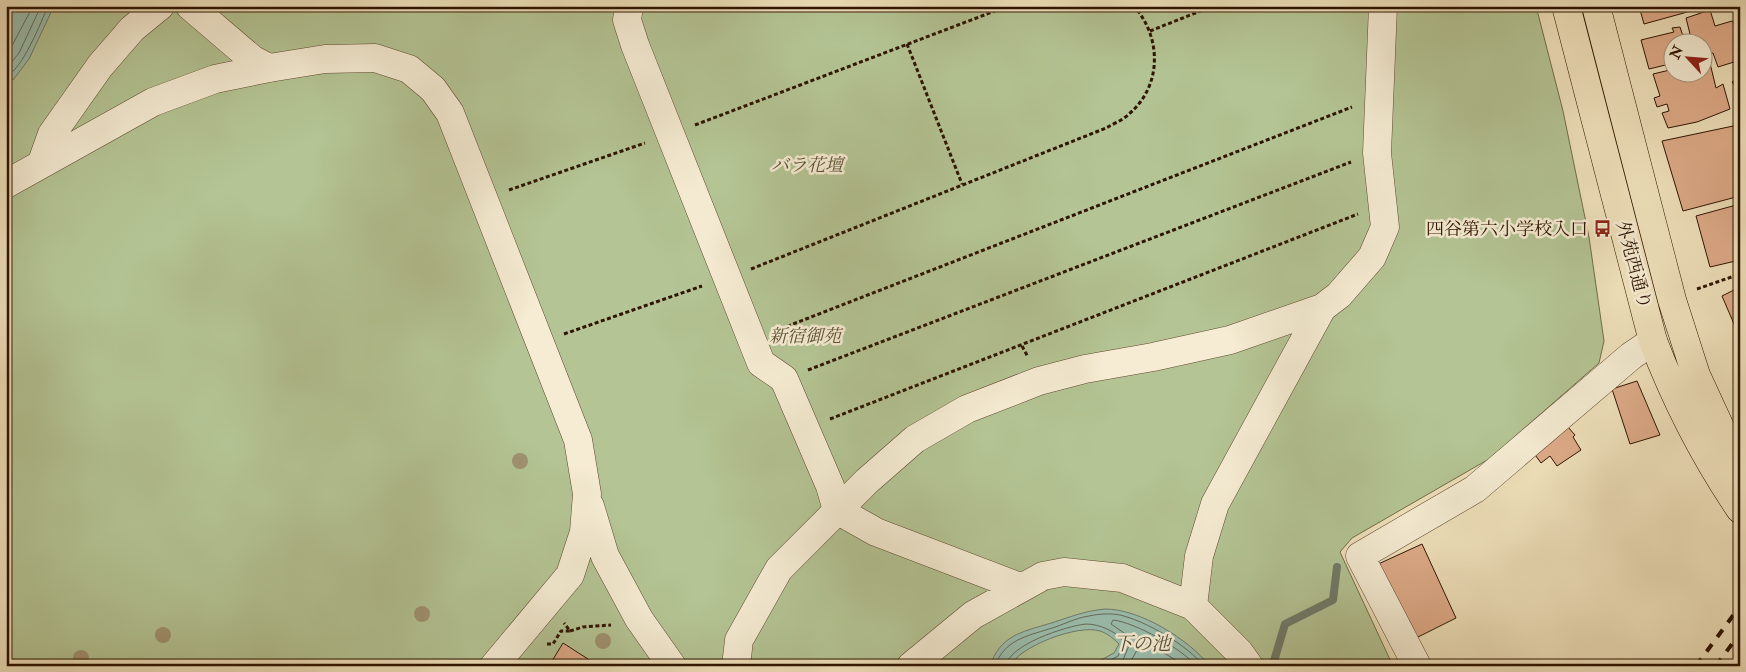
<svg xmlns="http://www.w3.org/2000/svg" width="1746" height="672" viewBox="0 0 1746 672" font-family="'IM FELL Double Pica','Noto Serif JP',serif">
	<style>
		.green { fill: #b4c494; stroke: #716c4a }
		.water { fill: #9abeae; stroke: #6f7a69 }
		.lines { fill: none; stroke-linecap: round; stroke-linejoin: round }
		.shore { stroke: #646958; stroke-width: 1 }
		.stream { stroke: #6f7a69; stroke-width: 8 }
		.building { fill: #deab89; stroke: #2e1401 }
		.minor-casing { stroke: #5e4730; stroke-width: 29 }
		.major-casing { stroke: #2e1401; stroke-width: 29 }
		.path { stroke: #2e1401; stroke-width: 3; stroke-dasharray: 4 2.5; stroke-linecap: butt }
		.minor { stroke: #f5ecd3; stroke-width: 28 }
		.major { stroke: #efe1bb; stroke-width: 28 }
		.rail { stroke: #2e1401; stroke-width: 4; stroke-dasharray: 9 9; stroke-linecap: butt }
		.tree { fill: #9f9271 }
		.labels { text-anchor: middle; stroke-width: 5; stroke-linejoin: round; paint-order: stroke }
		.park-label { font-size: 18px; font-style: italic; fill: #5d5234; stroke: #f5ecd3 }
		.poi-label { font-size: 18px; fill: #2e1401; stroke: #f5ecd3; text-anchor: end }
		.street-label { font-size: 18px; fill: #2e1401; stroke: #f5ecd3 }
		.water-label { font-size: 19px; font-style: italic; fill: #54503e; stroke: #f5ecd3 }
	</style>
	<rect width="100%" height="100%" fill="#efe1bb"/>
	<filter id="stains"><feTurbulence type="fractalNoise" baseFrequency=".004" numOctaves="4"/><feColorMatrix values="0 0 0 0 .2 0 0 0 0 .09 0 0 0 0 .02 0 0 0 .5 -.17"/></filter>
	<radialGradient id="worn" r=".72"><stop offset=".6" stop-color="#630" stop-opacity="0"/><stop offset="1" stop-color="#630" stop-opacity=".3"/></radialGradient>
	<path class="green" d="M6 6H1536L1563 111 1589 237 1604 341 1599 363 1489 459 1352 538 1340 552 1393 666H6Z"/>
	<path class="water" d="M6 6H54L29 59 13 80 6 81Z
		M1105 609C1140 609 1188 639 1210 666H1090L1114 653 1119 644C1114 639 1107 633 1100 631 1078 624 1020 646 1010 666H990C1000 636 1021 632 1048 624 1068 618 1083 611 1105 609Z"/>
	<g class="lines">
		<path class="shore" d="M6 57 33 6
			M6 69 19 53 41 6
			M6 76C22 71 41 22 48 6
			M995 666C1004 640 1027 636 1049 629 1063 625 1075 618 1089 616 1098 614 1110 613 1120 615 1146 621 1187 645 1204 666
			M1006 666C1008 645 1066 626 1086 624 1099 624 1116 631 1124 642L1118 656 1100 666
			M1114 666 1123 660 1130 643 1127 635 1111 624 1113 620C1134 622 1183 649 1196 666
			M1128 666 1136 652 1140 639 1186 666"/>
		<path class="stream" d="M1268 666 1274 661 1285 624 1333 600 1337 567"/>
	</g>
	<path class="building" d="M1639 6H1690L1691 11 1644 24Z
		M1710 10 1715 26 1732 21 1740 28V68L1738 70 1734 62 1718 67 1713 53 1704 56V42H1692L1686 18Z
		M1680 27 1685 42H1674V63L1649 69 1641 40 1674 32 1672 28Z
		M1709 59 1716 88 1723 84 1730 109 1697 122 1668 128 1662 113 1669 111 1667 104 1657 107 1654 98 1660 96 1653 74 1674 69V72H1704V61Z
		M1740 77V93L1732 82Z
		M1738 125 1740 196 1683 211 1662 141Z
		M1740 204V260L1710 267 1696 216Z
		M1740 287V338L1722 296Z
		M1637 381 1660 435 1630 444 1612 389Z
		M1568 427 1575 435 1573 437 1581 450 1557 466 1550 456 1541 463 1533 452Z
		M1422 544 1456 618 1412 640 1374 566Z
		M563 643 588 659 583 666H549Z"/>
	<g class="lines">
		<defs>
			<path id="minor" d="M190 6 252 59 269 68
				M629 6 627 20 635 45 761 363 784 379 830 486 837 510 876 532 1020 587
				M42 162 52 134 100 66 132 29 160 6
				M6 184 153 102 215 79 269 68 325 59 375 58 409 69 433 89 450 113 578 440 587 494 584 532 570 575 494 666
				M590 506 605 556 639 619 672 666
				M736 666 739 640 779 569 867 481 915 439 967 409 1039 381 1085 369 1153 357 1230 340 1322 308
				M911 666 973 615 1043 576 1064 572 1122 578 1193 606
				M1249 666 1239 652 1193 606 1199 556 1215 504 1322 308 1339 295 1372 257 1385 227 1377 153 1383 6
				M1417 666 1360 556 1475 489 1631 356 1653 341"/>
			<path id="major" d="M1566 6 1653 341C1676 401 1704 456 1740 509
				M1596 6 1672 300 1696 375 1720 427 1740 462"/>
		</defs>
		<use href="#minor" class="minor-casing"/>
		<use href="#major" class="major-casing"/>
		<path class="path" d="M1150 31 1213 6
			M907 44 962 184
			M695 125 1008 6
			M509 190 645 143
			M751 269 1106 128C1113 124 1123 120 1129 114 1162 86 1162 38 1134 6
			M1697 289 1740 274
			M775 331 1352 107
			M564 334 702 286
			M1022 346 1028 357
			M808 370 1351 162
			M830 419 1358 214
			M570 631 583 627 611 625
			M547 644H553L561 631H570L564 623"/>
		<use href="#minor" class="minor"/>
		<use href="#major" class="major"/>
		<path class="rail" d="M1696 666 1740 606
			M1716 666 1740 633
			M1735 666 1740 660"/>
	</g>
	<g class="tree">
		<circle cx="520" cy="461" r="8"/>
		<circle cx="422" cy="614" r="8"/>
		<circle cx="163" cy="635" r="8"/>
		<circle cx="603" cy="641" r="8"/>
		<circle cx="81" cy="658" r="8"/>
	</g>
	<defs>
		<symbol id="bus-bare" viewBox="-9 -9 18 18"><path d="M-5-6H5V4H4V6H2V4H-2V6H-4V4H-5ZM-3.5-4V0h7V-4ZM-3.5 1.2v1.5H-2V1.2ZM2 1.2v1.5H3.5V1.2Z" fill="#8f2418" stroke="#f5ecd3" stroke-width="2.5" paint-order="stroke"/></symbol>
	</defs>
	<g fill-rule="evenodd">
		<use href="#bus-bare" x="1590" y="216" width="25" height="25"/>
	</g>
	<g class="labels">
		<g class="park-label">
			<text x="807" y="171">バラ花壇</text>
			<text x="805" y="342">新宿御苑</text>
		</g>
		<g class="poi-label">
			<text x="1588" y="235">四谷第六小学校入口</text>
		</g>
		<g class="street-label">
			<text transform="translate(1634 265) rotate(75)" y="6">外苑西通り</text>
		</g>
		<g class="water-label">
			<text x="1142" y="650">下の池</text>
		</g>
	</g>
	<rect width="1746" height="672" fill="none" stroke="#efe1bb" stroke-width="25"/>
	<rect x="8" y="8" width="1731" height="657" fill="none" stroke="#2e1401" stroke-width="2.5"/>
	<rect x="12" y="12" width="1721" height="647" fill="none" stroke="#2e1401"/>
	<g transform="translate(1688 58) rotate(296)"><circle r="24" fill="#f5ecd3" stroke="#a5967f"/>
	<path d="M0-4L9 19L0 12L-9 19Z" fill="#8f2418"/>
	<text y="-8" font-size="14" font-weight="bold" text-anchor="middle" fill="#2e1401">N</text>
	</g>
	<rect width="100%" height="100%" filter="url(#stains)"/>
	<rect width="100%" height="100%" fill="url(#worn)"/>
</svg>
